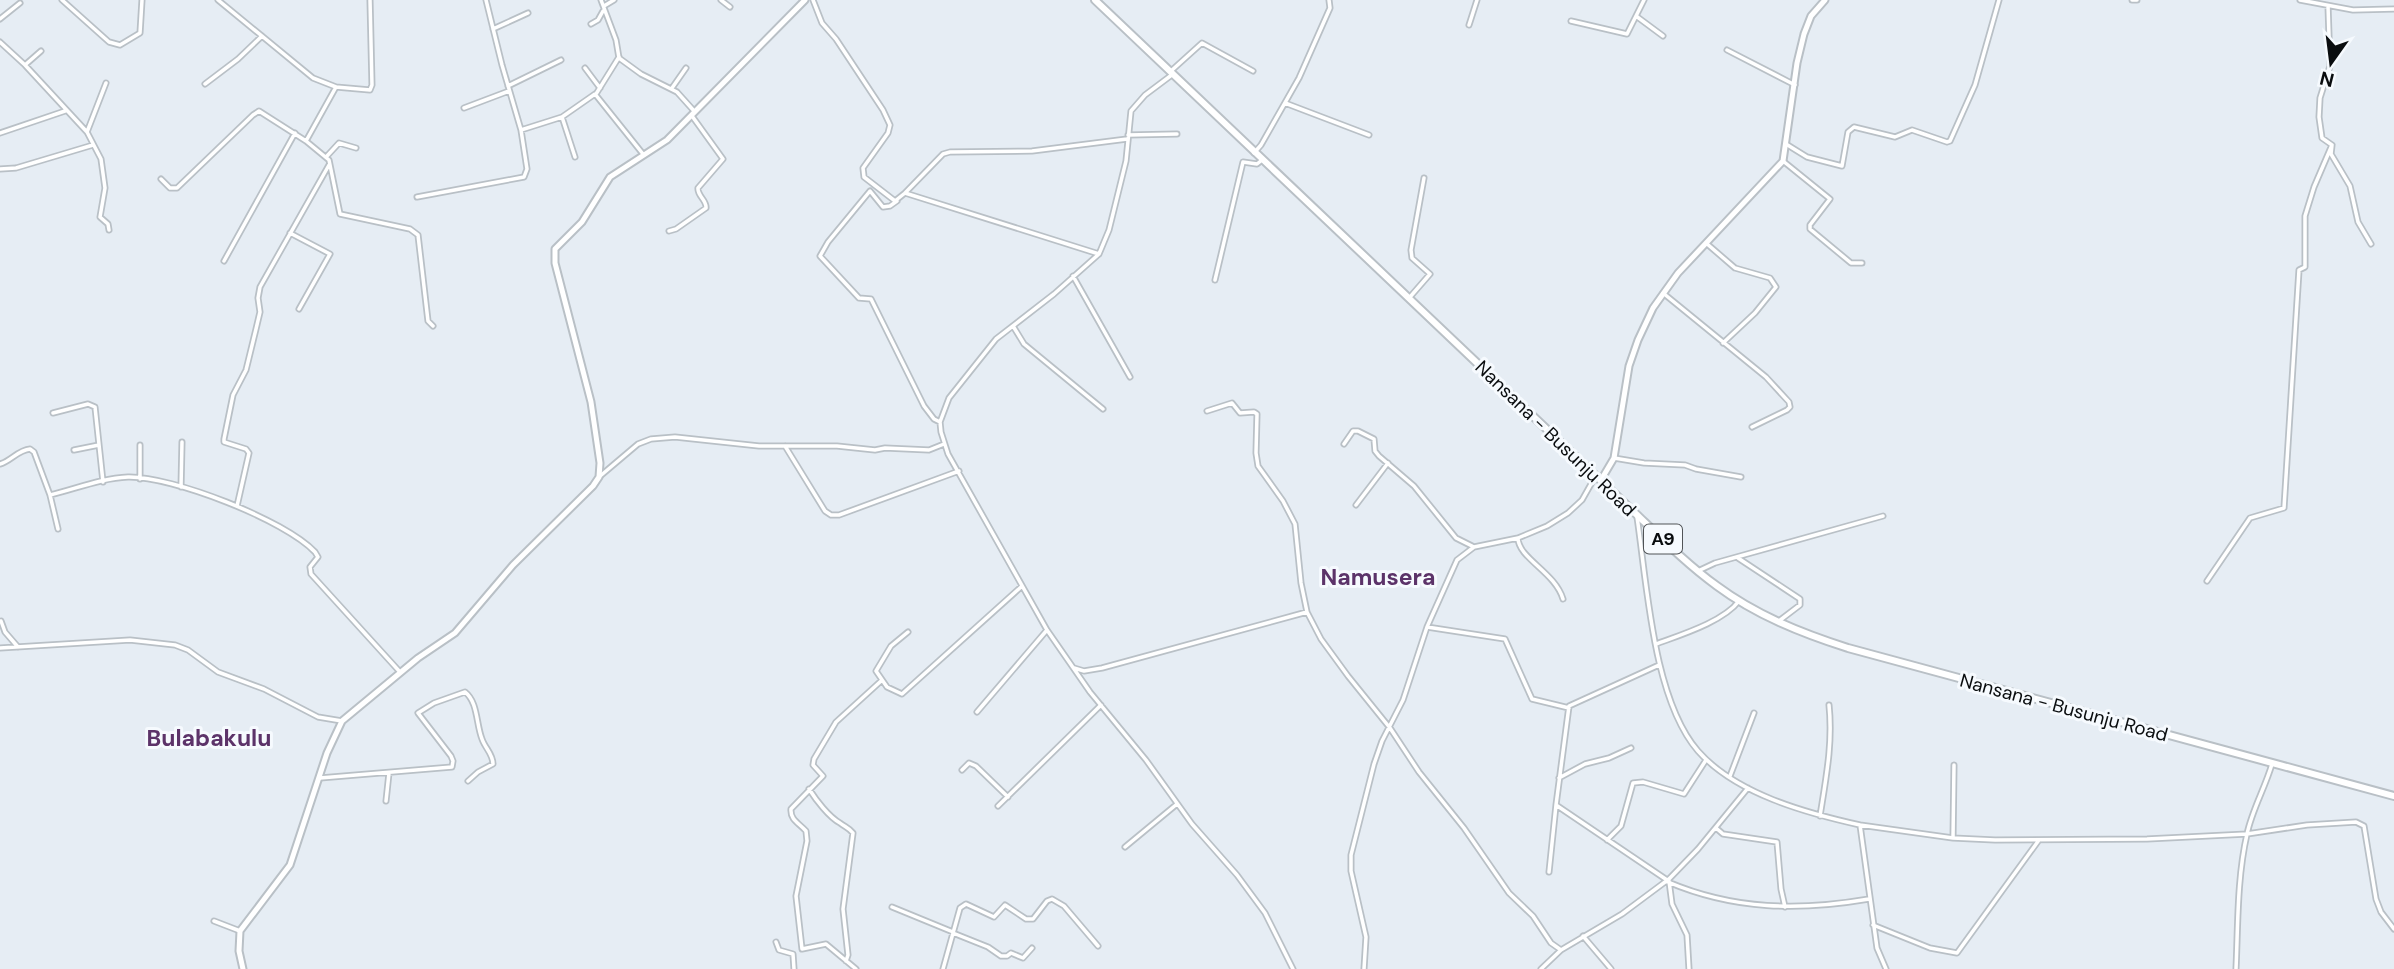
<svg xmlns="http://www.w3.org/2000/svg" width="2394" height="969" viewBox="0 0 2394 969" font-family="'DM Sans',sans-serif">
	<style>
		.lines { fill: none; stroke-linecap: round; stroke-linejoin: round }
		.minor-casing { stroke: #b9c0c6; stroke-width: 7 }
		.tertiary-casing { stroke: #b9c0c6; stroke-width: 9 }
		.primary-casing { stroke: #b9c0c6; stroke-width: 10 }
		.minor { stroke: #fff; stroke-width: 3.5 }
		.tertiary { stroke: #fff; stroke-width: 5 }
		.primary { stroke: #fff; stroke-width: 6 }
		.labels { text-anchor: middle; stroke-width: 6; stroke-linejoin: round; paint-order: stroke }
		.shield { fill: #f6fafe; stroke: #515457; stroke-width: 2 }
		.shield-label { font-size: 18px; font-weight: bold; fill: #0a0d0f }
		.street-label { font-size: 19px; fill: #0a0d0f; stroke: #f6fafe }
		.quarter-label { font-size: 23px; font-weight: bold; fill: #5c3369; stroke: #f6fafe }
	</style>
	<rect width="100%" height="100%" fill="#e6edf4"/>
	<g class="lines">
		<defs>
			<path id="minor" d="M62 0 109 42 120 45 140 33 142 0
				M218 0 313 78 336 87
				M370 0 372 85 370 90 336 87 306 141 329 160 340 214 410 229 418 235 428 321 433 326
				M486 0 502 65 521 130 562 117 595 94 643 154
				M601 0 616 40 619 58 641 74 677 92 695 112
				M721 0 730 7
				M813 0 822 23 836 39 883 110 890 125 888 133 863 168 864 177 895 201 905 193 1099 254
				M2132 0H2137
				M2300 0 2353 10 2394 9
				M604 6 614 0
				M2328 6 2330 66 2320 98 2319 117 2322 138 2332 145 2331 154 2350 186 2358 222 2371 244
				M1636 16 1663 36
				M0 19 20 3
				M1571 21 1627 34 1644 0
				M591 24 598 20 603 11
				M1469 25 1477 0
				M493 29 528 13
				M0 42 25 65 87 132 101 159 105 188 100 217 108 224 109 230
				M1727 50 1795 85
				M25 65 41 51
				M585 68 600 88
				M1171 71 1202 43 1253 71
				M1173 74 1145 95 1131 111 1126 161 1109 230 1099 254 1054 294 996 339 949 398 940 422 941 432 948 454 1047 630 1090 692 1146 760 1192 824 1237 875 1265 913 1293 969
				M205 84 238 59 262 36
				M508 86 561 60
				M672 88 686 68
				M596 94 619 57
				M1285 103 1369 135
				M464 108 509 91
				M562 117 575 157
				M87 132 106 83
				M0 133 65 111
				M1128 135 1177 134
				M1786 144 1807 157 1842 166 1848 132 1854 127 1895 137 1912 130 1947 142 1950 141 1975 85 1999 0
				M1254 153 1261 145 1299 78 1330 8 1329 0
				M327 156 339 143 356 148
				M1783 161 1830 199 1810 225V229L1851 263H1862
				M0 169 16 168 93 145
				M161 179 170 188H177L253 115 259 111 306 141
				M905 193 943 154 950 152 1032 151 1127 139
				M417 197 524 177 527 169 521 130
				M897 201 890 206 883 207 870 191 828 242 820 256 859 298 871 299 924 406 934 419 940 422
				M669 231 676 229 706 208C707 200 697 196 698 188L723 159 692 116
				M290 233 330 254 299 309
				M1706 243 1735 268 1770 278 1776 287 1755 313 1723 343
				M224 261 295 133
				M1073 276 1130 377
				M1215 280 1243 162 1257 164 1262 160
				M1663 293 1766 377 1789 402 1790 407 1787 410 1752 427
				M1410 297 1430 274 1412 258 1411 250 1424 178
				M1013 326 1024 344 1103 409
				M1207 411 1232 403 1240 413 1254 412 1257 414 1256 453 1258 466 1283 501 1295 524 1301 583 1307 612
				M53 413 88 404 95 407 103 482
				M1344 444 1353 431H1358L1374 439 1375 451 1379 456 1414 486 1456 538 1472 546
				M785 446 825 511 831 515H839L959 471
				M74 450 99 445
				M1614 458 1644 463 1685 465 1696 469 1741 477
				M0 464C11 461 18 450 30 449L34 452 50 495 58 529
				M599 477 638 444 651 439 675 437 759 446H837L875 450 885 448 929 450 944 444
				M140 479V445
				M181 487 182 442
				M50 495C75 489 102 478 128 477 172 476 285 520 315 552L318 557 310 567 311 574 400 672
				M1356 505 1388 463
				M237 506 249 453 246 449 224 442V439L233 395 246 370 256 329 260 312 258 298 260 287 329 165
				M1637 517C1647 584 1653 699 1698 751 1736 794 1806 813 1860 825L1877 948 1886 969
				M1518 538C1518 558 1555 572 1563 599
				M1738 558 1800 599V605L1779 621
				M1698 571 1715 563 1883 516
				M2207 581 2250 518 2284 508 2299 270 2305 267V216L2314 187 2332 145
				M1 621 5 632 18 647
				M1427 627 1505 639 1532 699 1569 708
				M908 632 891 646 876 671 887 687 902 694 1021 587
				M1656 644C1680 635 1723 622 1739 601
				M0 648 130 640 175 645 188 650 218 672 264 689 318 717 342 721
				M1659 665 1569 706 1556 805 1667 880
				M1074 668 1084 671 1102 668 1307 612 1321 639 1348 676 1390 728 1419 772 1464 828 1509 893 1533 916 1551 943 1561 950
				M977 712 1047 630
				M962 770 969 763 976 766 1008 797
				M1730 776 1754 713
				M320 778 452 767 453 761 451 756 418 713 434 703 465 692C478 702 476 724 482 739 485 748 493 754 493 764L478 772 468 781
				M1559 778 1585 764 1609 758 1631 748
				M809 789C816 800 829 817 840 823 845 827 849 828 853 833L843 909 848 955 846 961
				M386 801 389 773
				M998 806 1101 705
				M1820 816C1826 778 1833 743 1829 705
				M1860 825 1953 838 1995 840 2147 839 2247 834 2307 825 2356 822 2364 826 2376 899 2381 912 2394 929
				M1716 828 1723 834 1777 842 1781 889 1785 907
				M1953 838 1954 765
				M1607 840 1621 826 1633 783 1643 782 1684 794 1706 760
				M1125 847 1177 804
				M1549 872 1556 805
				M1669 881 1672 904 1687 935 1689 969
				M1668 882C1734 910 1799 911 1869 899
				M892 907 953 932
				M214 921 240 931
				M1873 925 1930 948 1957 953 2039 840
				M953 933 988 947 1001 956H1007L1011 953 1023 958 1032 948
				M1583 936 1611 969
				M776 942 779 950 793 954 794 969
				M856 969 826 944 802 949 796 896 807 841 806 831C799 823 790 820 791 809L823 776 813 765 814 759 836 722 881 681
				M943 969 960 908 966 904 994 917 1005 905 1026 919H1033L1047 901 1052 899 1064 906 1098 946
				M1364 969 1366 937 1351 871V855L1374 764 1382 741 1403 700 1427 627 1457 560 1474 547 1518 538 1547 526 1568 513 1582 500 1595 477
				M1541 969 1561 950 1622 914 1669 879 1698 849 1748 788
				M2236 969C2238 925 2237 878 2247 834 2252 810 2265 788 2272 764"/>
			<path id="tertiary" d="M1601 480 1614 458 1629 366 1638 340 1653 308 1678 273 1783 161 1797 63 1804 34 1811 16 1825 0
				M243 969 239 951 240 931 290 865 327 753 342 721 418 658 455 633 513 565 593 486 599 477 600 463 591 402 555 263V249L582 222 610 177 667 140 805 0"/>
			<path id="primary" d="M1095 0 1636 514C1662 539 1688 565 1717 586 1756 615 1801 633 1848 648L2394 796"/>
		</defs>
		<use href="#minor" class="minor-casing"/>
		<use href="#tertiary" class="tertiary-casing"/>
		<use href="#primary" class="primary-casing"/>
		<use href="#minor" class="minor"/>
		<use href="#tertiary" class="tertiary"/>
		<use href="#primary" class="primary"/>
	</g>
	<g class="labels">
		<rect class="shield" x="1644" y="524.5" width="38" height="29" rx="5"/>
		<g class="shield-label">
			<text x="1663" y="545">A9</text>
		</g>
		<g class="street-label">
			<text transform="translate(1556 438) rotate(44)" y="7">Nansana - Busunju Road</text>
			<text transform="translate(2064 707) rotate(15)" y="7">Nansana - Busunju Road</text>
		</g>
		<g class="quarter-label">
			<text x="1378" y="585">Namusera</text>
			<text x="209" y="746">Bulabakulu</text>
		</g>
	</g>
	<g transform="translate(2331 63) rotate(194)" stroke="#f6fafe" stroke-width="5" paint-order="stroke">
	<path d="M0-5L12 26L0 18L-12 26Z" fill="#0a0d0f"/>
	<text y="-10" font-size="19" font-weight="bold" text-anchor="middle" fill="#0a0d0f">N</text>
	</g>
</svg>
